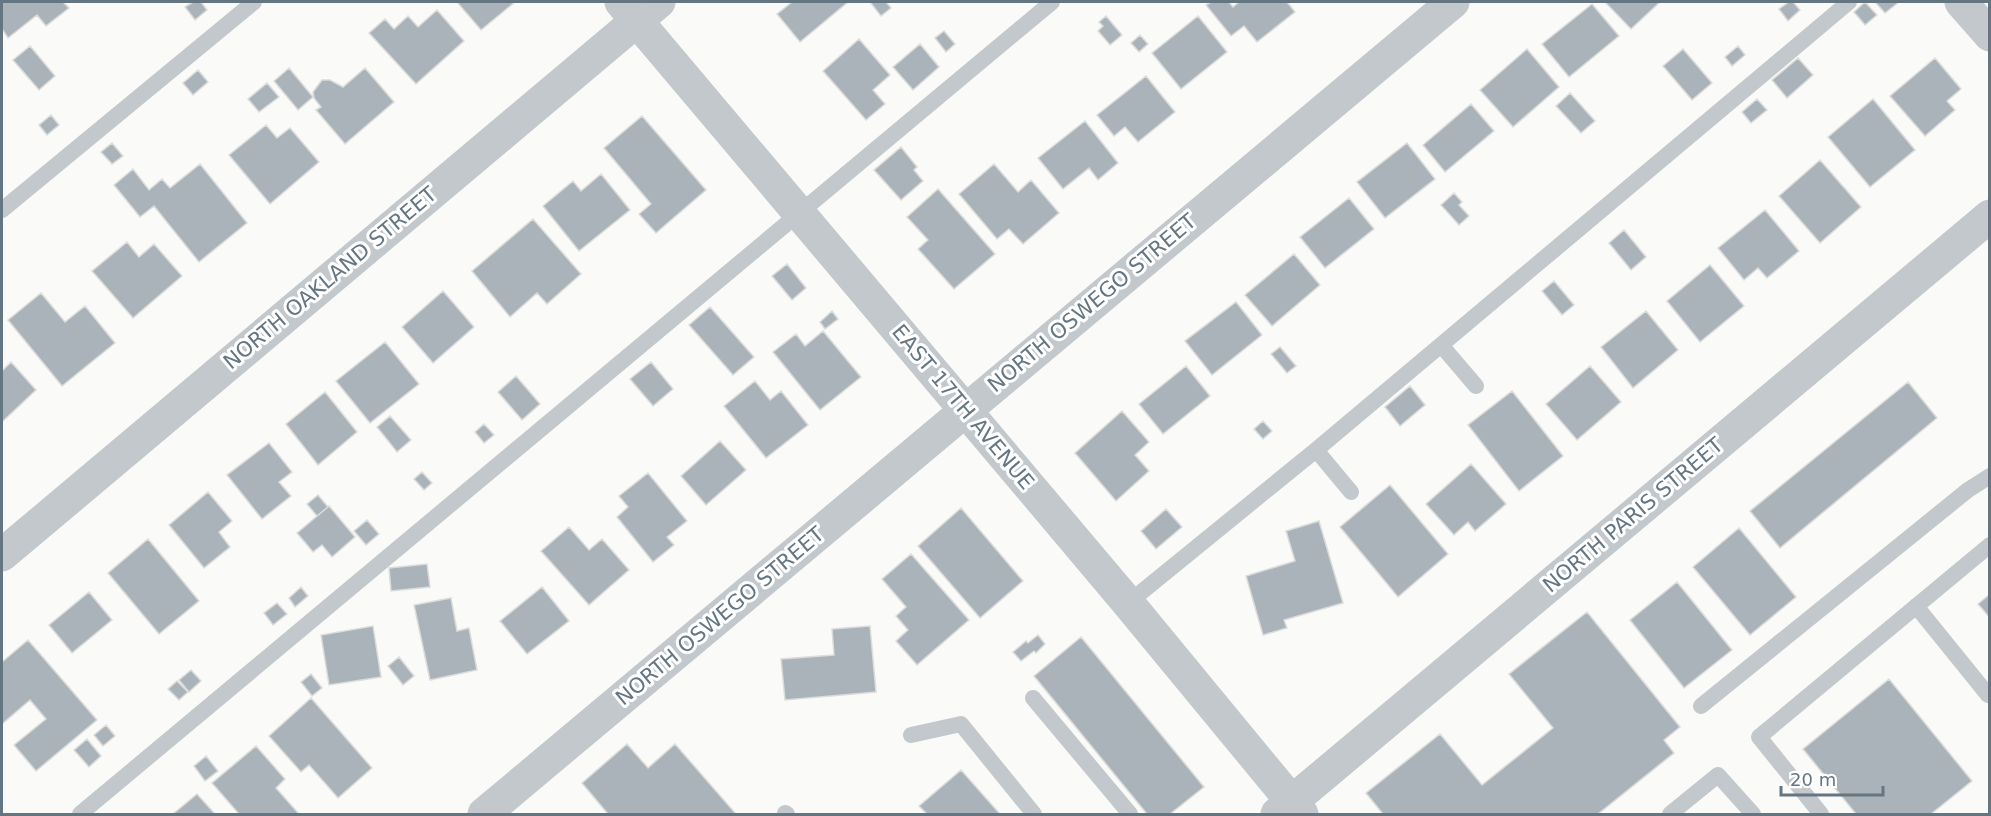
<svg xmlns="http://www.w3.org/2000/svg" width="1991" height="816" viewBox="0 0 1991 816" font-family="'DejaVu Sans',sans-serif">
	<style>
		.building { fill: #aab3b9; stroke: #dcdcda; stroke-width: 1.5 }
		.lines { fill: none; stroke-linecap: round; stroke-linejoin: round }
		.service { stroke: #c3c8cc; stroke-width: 16 }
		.minor { stroke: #c3c8cc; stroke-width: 33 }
		.tertiary { stroke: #c3c8cc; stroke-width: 33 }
		.labels { text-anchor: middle; stroke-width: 6; stroke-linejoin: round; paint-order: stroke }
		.street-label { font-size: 21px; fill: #657683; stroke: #fff }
	</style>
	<rect width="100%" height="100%" fill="#fafaf8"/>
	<path class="building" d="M2 2H63L69 8 46 26 37 15 8 38 2 29Z
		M193 2H201L207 10 195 20 185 7Z
		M457 2H515L481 30Z
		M792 2H848L800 42 777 14Z
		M870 2H886L891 8 881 16Z
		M1211 2H1229L1233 7 1239 2H1287L1295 12 1257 42 1244 26 1231 36 1206 5Z
		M1605 2H1660L1631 29Z
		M1789 2H1793L1800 10 1788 21 1779 9Z
		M1865 2 1877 15 1865 25 1854 12Z
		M1875 2H1899L1885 13Z
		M1592 4 1619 36 1569 77 1542 44Z
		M437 10 464 41 416 84 369 33 385 19 394 29 408 16 418 27Z
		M1106 16 1122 35 1110 45 1098 31 1103 26 1099 22Z
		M1198 16 1227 52 1181 89 1152 53Z
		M944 31 955 44 946 52 935 38Z
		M1140 35 1148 44 1139 52 1131 43Z
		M859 39 890 75 873 90 885 104 866 120 823 71Z
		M920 44 939 67 913 90 893 67Z
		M30 46 55 76 39 90 13 60Z
		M1738 46 1745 55 1732 66 1725 57Z
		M1527 49 1559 87 1513 127 1480 90Z
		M1683 49 1712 83 1692 100 1663 66Z
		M1798 58 1813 75 1787 98 1772 80Z
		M1935 58 1961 89 1947 101 1955 110 1925 136 1890 96Z
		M289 68 313 97 298 110 274 81Z
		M365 68 394 102 345 144 316 110 321 107 314 98 313 92 322 80H330L343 87Z
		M198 70 208 82 193 95 183 83Z
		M1146 76 1175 112 1138 142 1125 127 1114 136 1097 115Z
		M267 83 279 97 259 112 248 99Z
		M1570 93 1595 121 1581 133 1556 106Z
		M1757 99 1767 110 1751 123 1742 112Z
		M1873 99 1915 150 1870 187 1828 137Z
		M1471 104 1494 131 1445 172 1423 145Z
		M51 115 59 125 47 135 39 125Z
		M642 116 706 190 656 233 639 214 651 204 604 148Z
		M1085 121 1118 163 1098 180 1089 168 1063 189 1038 158Z
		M266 125 277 138 290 128 319 162 270 204 229 155Z
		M112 143 123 156 112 164 101 152Z
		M1407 143 1435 179 1385 218 1357 182Z
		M901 147 917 167 914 170 923 181 901 200 874 170Z
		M1820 160 1861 207 1820 243 1779 196Z
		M200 164 247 223 199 262 154 206 140 217 114 185 133 169 149 190 162 179 170 188Z
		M994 164 1018 192 1031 180 1059 213 1023 244 1009 229 997 239 959 194Z
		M601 174 630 210 579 251 543 206 573 181 581 191Z
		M938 189 995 254 954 289 918 249 928 240 907 217Z
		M1454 193 1462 202 1459 205 1469 216 1459 225 1441 205Z
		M1349 198 1374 229 1325 268 1300 237Z
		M1765 210 1799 251 1767 278 1758 268 1744 280 1718 248Z
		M533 219 581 274 547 304 537 293 510 317 472 271Z
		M1624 230 1646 257 1631 270 1609 243Z
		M127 242 139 257 154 244 182 276 133 318 92 271Z
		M1294 254 1320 285 1272 326 1245 295Z
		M787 264 806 288 792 300 772 276Z
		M1710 265 1744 306 1700 342 1667 301Z
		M1554 281 1574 305 1562 315 1542 291Z
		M443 291 474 327 433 363 402 327Z
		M41 293 65 322 85 306 115 343 62 386 8 320Z
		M1236 302 1262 335 1212 375 1185 341Z
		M710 307 754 357 733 375 689 325Z
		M832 311 838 319 825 329 820 322Z
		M1646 311 1678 350 1633 388 1601 347Z
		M823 331 861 377 820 410 773 352 796 334 805 346Z
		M385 342 419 384 370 423 336 381Z
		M1280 347 1296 366 1287 373 1271 354Z
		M11 362 36 390 2 422V371Z
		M651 362 673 389 653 406 630 379Z
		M1186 366 1210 396 1163 434 1139 404Z
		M1590 366 1621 402 1577 440 1546 404Z
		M516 376 540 404 522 420 498 392Z
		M755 381 770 400 781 391 808 425 766 458 724 406Z
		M1908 382 1937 418 1780 548 1750 511Z
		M1410 386 1425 405 1400 426 1385 407Z
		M1512 391 1563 456 1519 491 1468 425Z
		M325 392 357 432 318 465 286 424Z
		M1122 411 1149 442 1135 455 1149 471 1116 501 1075 453Z
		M390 416 411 440 397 452 377 427Z
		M1263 421 1272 431 1263 439 1254 429Z
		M484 424 494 435 484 443 475 432Z
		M720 441 746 470 706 505 681 476Z
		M269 443 292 472 279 482 291 496 262 519 227 475Z
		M1471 464 1506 504 1475 531 1468 522 1454 535 1426 504Z
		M422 472 432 483 424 490 414 479Z
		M648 473 687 521 667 537 674 545 653 562 617 517 628 507 619 496Z
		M1390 485 1448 554 1398 597 1340 527Z
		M208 492 232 521 219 532 230 547 204 568 169 525Z
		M318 495 328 507 317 516 307 504Z
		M329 506 355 537 332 557 322 545 313 552 297 533Z
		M961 508 1023 581 980 618 918 546Z
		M1166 509 1182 527 1156 549 1141 531Z
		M367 520 379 534 366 545 354 531Z
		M1319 521 1343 603 1284 620 1287 628 1263 635 1246 576 1295 561 1286 531Z
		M569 527 589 550 602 539 629 570 589 605 541 551Z
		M1739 528 1796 597 1750 635 1693 567Z
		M148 539 199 601 159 634 108 573Z
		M911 554 969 620 917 665 896 641 908 630 896 616 906 607 882 579Z
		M427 564 430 587 391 591 389 568Z
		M1677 582 1732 650 1684 688 1630 620Z
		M301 587 308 596 295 607 289 598Z
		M542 587 569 621 527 654 500 621Z
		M89 592 112 620 72 653 49 625Z
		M1990 594V618L1978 604Z
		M451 598 457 631 469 628 477 670 430 680 414 605Z
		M277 603 287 614 273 625 264 613Z
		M1587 612 1680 727 1664 740 1674 753 1598 814H1383L1366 793 1440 734 1482 785 1553 728 1509 674Z
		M373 626 381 677 329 685 321 635Z
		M870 626 876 692 785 700 781 659 834 655 832 629Z
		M1038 635 1045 644 1036 653 1034 651 1021 661 1013 652 1026 641 1028 643Z
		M1081 637 1204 787 1170 814H1147L1034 676Z
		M28 640 97 720 36 771 14 745 46 719 30 700 2 724V662Z
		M399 657 414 676 403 685 388 666Z
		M191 670 201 681 189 692 179 680Z
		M311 674 322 688 312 696 301 682Z
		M1889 679 1972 781 1931 814H1856L1803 749Z
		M177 681 188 692 179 700 168 689Z
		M311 698 372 768 338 798 309 765 301 772 269 736Z
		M106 725 115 736 103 746 94 735Z
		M87 739 101 756 89 767 74 750Z
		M627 744 648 768 675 744 736 814H608L582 783Z
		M256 746 285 779 276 788 299 814H239L212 783Z
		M206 756 218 771 205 781 194 766Z
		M961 770 1000 814H927L919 806Z
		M197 794 215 814H173Z"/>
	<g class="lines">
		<path class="service" d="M2 210 254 2
			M1441 345 1476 386
			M1316 450 1351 492
			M1128 603 1316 450 1849 2
			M1916 606 1988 695
			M1033 698 1130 814
			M1701 706 1968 490 1990 476
			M911 735 961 724 1034 814
			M785 813 787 814
			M80 814 1052 2
			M1670 814 1718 775 1753 814
			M1821 814 1759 737 1990 545"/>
		<path class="minor" d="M1961 2 1990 35
			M2 555 659 2
			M484 814 1453 2
			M1277 814 1990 216"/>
		<path class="tertiary" d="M621 2 1128 603 1302 814"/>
	</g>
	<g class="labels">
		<g class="street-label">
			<text transform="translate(330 278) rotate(-40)" y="7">NORTH OAKLAND STREET</text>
			<text transform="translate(1092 303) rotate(-40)" y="7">NORTH OSWEGO STREET</text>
			<text transform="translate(963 407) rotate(50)" y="7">EAST 17TH AVENUE</text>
			<text transform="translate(1633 515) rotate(-40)" y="7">NORTH PARIS STREET</text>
			<text transform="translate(720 616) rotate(-40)" y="7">NORTH OSWEGO STREET</text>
		</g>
	</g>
	<rect width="1991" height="816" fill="none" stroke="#657683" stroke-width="6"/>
	<path d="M1781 786v9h102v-9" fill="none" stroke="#657683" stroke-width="3"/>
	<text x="1790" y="786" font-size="18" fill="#657683" stroke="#ffffff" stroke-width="4.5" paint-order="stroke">20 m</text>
</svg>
